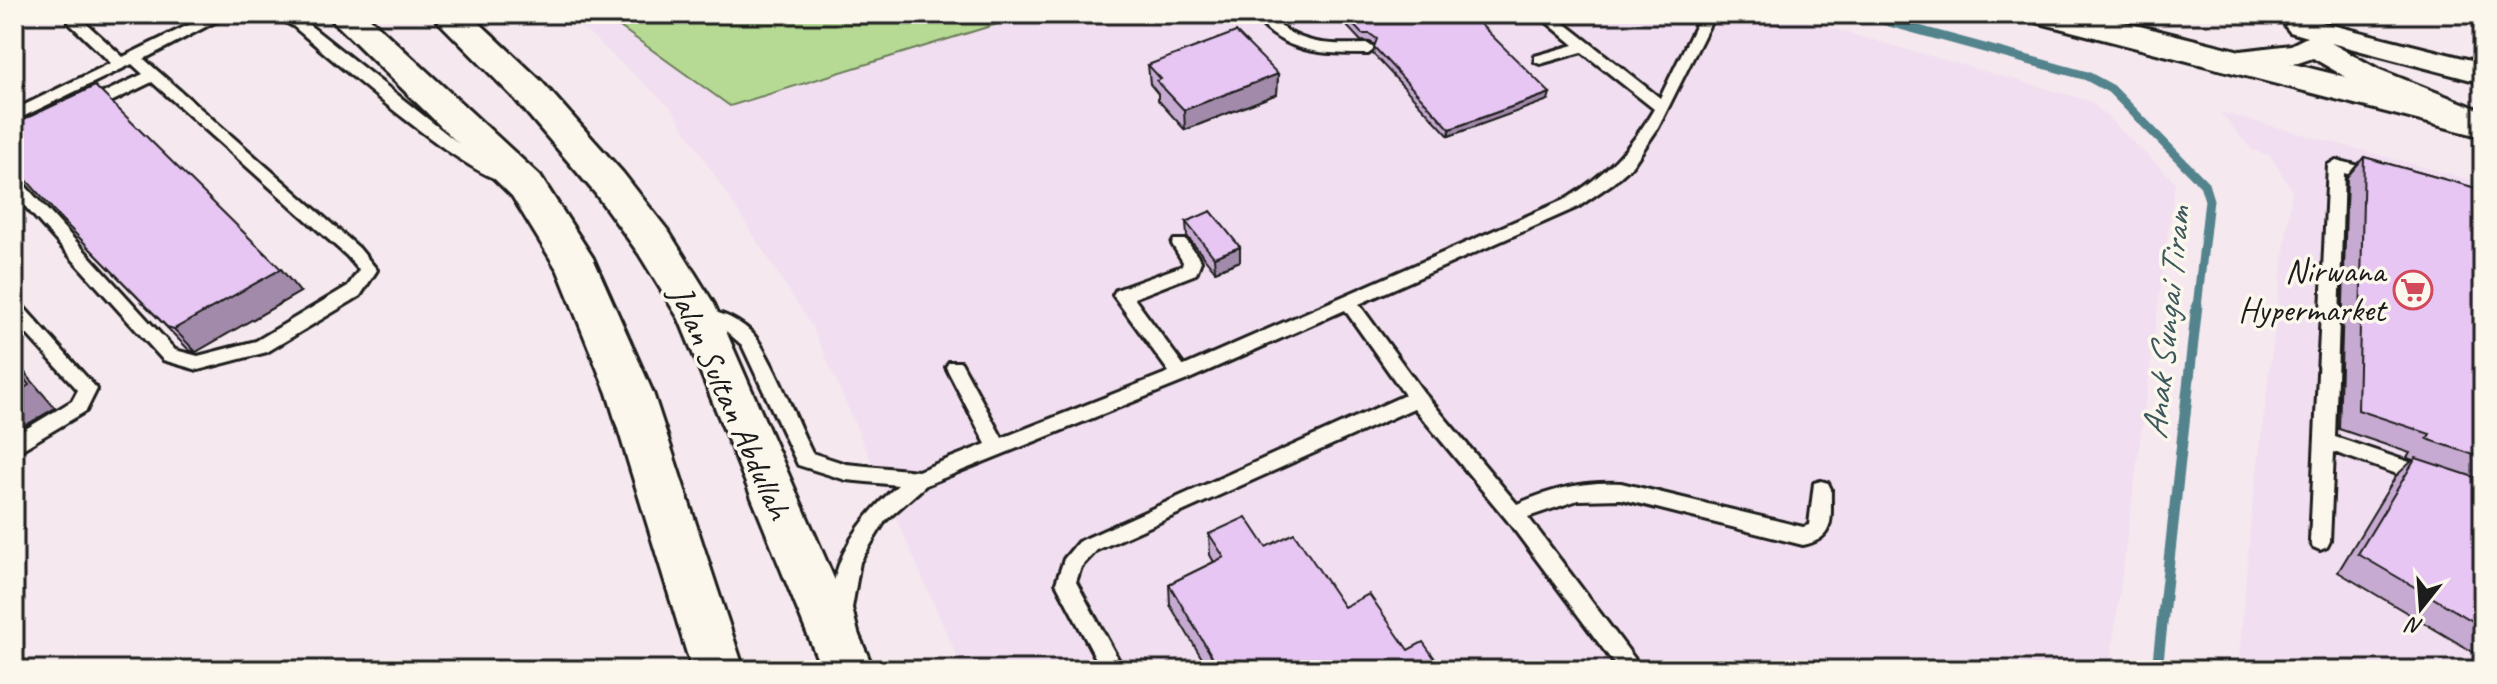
<svg xmlns="http://www.w3.org/2000/svg" width="2497" height="684" viewBox="0 0 2497 684" font-family="Caveat,sans-serif">
	<style>
		.built { fill: #f1def0 }
		.green { fill: #b6da94; stroke: #697b58; stroke-width: 2 }
		.lines { fill: none; stroke-linecap: round; stroke-linejoin: round }
		.stream-far1 { stroke: #53838c; stroke-width: 9 }
		.stream { stroke: #53838c; stroke-width: 11 }
		.lane-casing { stroke: #1c1c1c; stroke-width: 6 }
		.street-casing { stroke: #1c1c1c; stroke-width: 6 }
		.secondary-casing { stroke: #1c1c1c; stroke-width: 6 }
		.lane { fill: #fbf7ec; fill-rule: evenodd }
		.street { fill: #fbf7ec; fill-rule: evenodd }
		.secondary { fill: #fbf7ec; fill-rule: evenodd }
		.wall { fill: #c7aad1; stroke: #1c1c1c; stroke-width: 2 }
		.shaded-wall { fill: #a28baa; stroke: #1c1c1c; stroke-width: 2 }
		.building { fill: #e7c6f3; stroke: #1c1c1c; stroke-width: 2 }
		.labels { text-anchor: middle; stroke-width: 7; stroke-linejoin: round; paint-order: stroke }
		.poi-label { font-size: 34px; fill: #1c1c1c; stroke: #fbf7ec; text-anchor: end }
		.street-label { font-size: 34px; fill: #1c1c1c; stroke: #fbf7ec }
		.water-label { font-size: 36px; font-style: italic; fill: #3c585d; stroke: #fbf7ec }
	</style>
	<rect width="100%" height="100%" fill="#f5e8ee"/>
	<filter id="ink" filterUnits="userSpaceOnUse"><feTurbulence type="fractalNoise" baseFrequency=".0125" numOctaves="2"/><feDisplacementMap in="SourceGraphic" scale="16" xChannelSelector="R" yChannelSelector="G"/><feConvolveMatrix kernelMatrix="1 2 1 2 8 2 1 2 1" color-interpolation-filters="sRGB"/></filter>
	<g filter="url(#ink)">
		<path class="built" d="M562 14H1780L2090 101 2175 182 2109 670H963L813 328 672 109 593 37Z
			M2220 112 2483 183V670H2238L2251 521 2292 190 2270 155 2252 150Z"/>
		<path class="green" d="M602 14H1030L730 106Z"/>
		<g class="lines">
			<path class="stream-far1" d="M1860 14 2087 76 2111 89 2204 184 2209 200 2197 307"/>
			<path class="stream" d="M2157 670 2197 305"/>
			<defs>
				<path id="lane" d="M211 14H230L144 59 359 248 377 270 360 296 267 352 198 370 163 360 14 194V178L20 180 175 350 198 356 256 341 348 286 359 270 347 256 152 82 90 112H80L77 108 80 104 143 74 132 64 14 121V110L111 63 69 23V17H79L123 57Z
					M271 14H290L303 20 467 150 510 173 512 177 510 181C479 189 324 52 293 26Z
					M1253 14H1268C1295 46 1329 45 1368 44L1375 49 1368 54C1322 54 1282 54 1253 14Z
					M1537 14H1553L1660 98 1700 16H1714L1658 128 1632 166 1613 183 1578 207 1359 304 1424 393 1517 504C1552 489 1583 481 1621 483L1803 527 1809 525 1814 483 1821 481 1828 483 1831 489C1830 518 1837 538 1803 545L1621 499 1578 500 1528 517 1643 670H1619L1507 520 1414 408 1097 550 1081 567 1076 582 1124 670H1102L1056 583 1064 559 1078 542 1405 395 1345 310 1187 380 926 485 885 521 860 562 852 608 867 670H845C841 651 832 628 832 608 830 558 863 516 898 485L846 480 798 465 742 345 726 331 696 322 693 317 696 312C714 306 746 323 757 339 778 371 795 418 812 453L846 464 918 471 986 444 946 367 949 362H961L1002 438 1169 372 1113 295 1116 290 1182 266 1183 262 1172 244 1174 240H1186L1201 261 1196 274 1134 298 1184 366 1566 199C1605 175 1631 149 1654 109L1582 52 1540 64 1535 62V56L1574 45Z
					M2336 160 2382 172 2384 176 2376 182 2344 173 2335 437 2433 470 2436 476 2433 482 2426 484 2334 452 2330 541 2327 547 2320 550 2313 547 2310 541 2328 165Z
					M14 301 20 303 97 389 86 411 14 454V436L72 401 78 390 14 320Z"/>
				<path id="street" d="M2300 17 2483 63V83L2331 43 2378 69 2483 111V133L2356 83 2313 58 2298 63 2226 70 2215 68 2211 61 2215 54 2291 45 2307 37 2290 32 2285 26 2290 20Z"/>
				<path id="secondary" d="M326 14H365L540 176 593 258 653 393 744 670H692L607 393 558 271 512 196Z
					M431 14H470L541 81 623 173 669 232 714 304 874 670H822L679 319 639 254 595 193 515 99Z
					M2030 14H2091L2483 111V137L2036 22Z"/>
			</defs>
			<use href="#lane" class="lane-casing"/>
			<use href="#street" class="street-casing"/>
			<use href="#secondary" class="secondary-casing"/>
			<use href="#lane" class="lane"/>
			<use href="#street" class="street"/>
			<use href="#secondary" class="secondary"/>
		</g>
		<path class="wall" d="M1345 16 1548 100 1449 136 1373 54 1375 45 1370 42 1361 41 1344 23Z
			M1148 65 1278 74 1277 94 1185 130 1158 100V94L1150 84Z
			M2364 157 2483 190V654L2480 656 2338 572 2396 476 2413 460 2407 458 2410 453 2339 429 2347 177Z
			M62 220 300 292 196 352 189 350Z
			M1186 222 1240 247V261L1215 271 1187 236Z
			M1209 534 1266 547 1344 607 1408 650 1443 670H1209L1170 605 1169 584 1214 562 1210 555Z"/>
		<path class="shaded-wall" d="M1278 74 1277 94 1185 130 1184 110Z
			M1550 93 1548 100 1449 136 1450 129Z
			M1240 247V261L1215 271 1214 257Z
			M281 269 300 292 196 352 174 329Z
			M14 360 55 408 14 432Z"/>
		<path class="building" d="M1351 14H1470L1550 93 1450 129 1374 47 1377 39 1370 34H1362L1345 16Z
			M1236 32 1278 74 1184 110 1157 81 1161 79 1148 65Z
			M95 86 281 269 174 329 167 327 62 220 14 166V124Z
			M2364 157 2483 190V458L2427 439 2430 434 2358 410Z
			M1211 211 1240 247 1214 257 1186 222Z
			M14 367 29 385 14 394Z
			M2416 458 2483 480V627L2358 554Z
			M1246 517 1266 547 1294 533 1344 607 1369 594 1408 650 1423 642 1443 670H1220L1169 584 1224 557 1209 534Z"/>
	</g>
	<defs>
		<symbol id="supermarket-ring" viewBox="-11 -11 22 22"><circle r="9.5" fill="#fbf7ec" stroke="#d1495b" stroke-width="1.5"/><path d="M-6-5.5h2.5l.6 2H6L4.5 2H-2.5L-4.4-4H-6ZM-1.5 3.2a1.3 1.3 0 1 0 .1 0ZM3 3.2a1.3 1.3 0 1 0 .1 0Z" fill="#d1495b"/></symbol>
	</defs>
	<g fill-rule="evenodd">
		<use href="#supermarket-ring" x="2391" y="268" width="44" height="44"/>
	</g>
	<g class="labels">
		<g class="poi-label">
			<text x="2385" y="282">Nirwana<tspan x="2385" dy="39">Hypermarket</tspan></text>
		</g>
		<g class="street-label">
			<text transform="translate(731 402) rotate(66)" y="12">Jalan Sultan Abdullah</text>
		</g>
		<g class="water-label">
			<text transform="translate(2165 323) rotate(-84)" y="13">Anak Sungai Tiram</text>
		</g>
	</g>
	<rect width="2497" height="684" fill="none" stroke="#fbf7ec" stroke-width="48"/>
	<rect x="24" y="24" width="2449" height="636" fill="none" stroke="#1c1c1c" stroke-width="3" filter="url(#ink)"/>
	<g transform="translate(2421 608) rotate(197)" stroke="#fbf7ec" stroke-width="6" paint-order="stroke">
	<path d="M0-6L14 30L0 20L-14 30Z" fill="#1c1c1c"/>
	<text y="-12" font-size="22" font-weight="bold" text-anchor="middle" fill="#1c1c1c">N</text>
	</g>
</svg>
